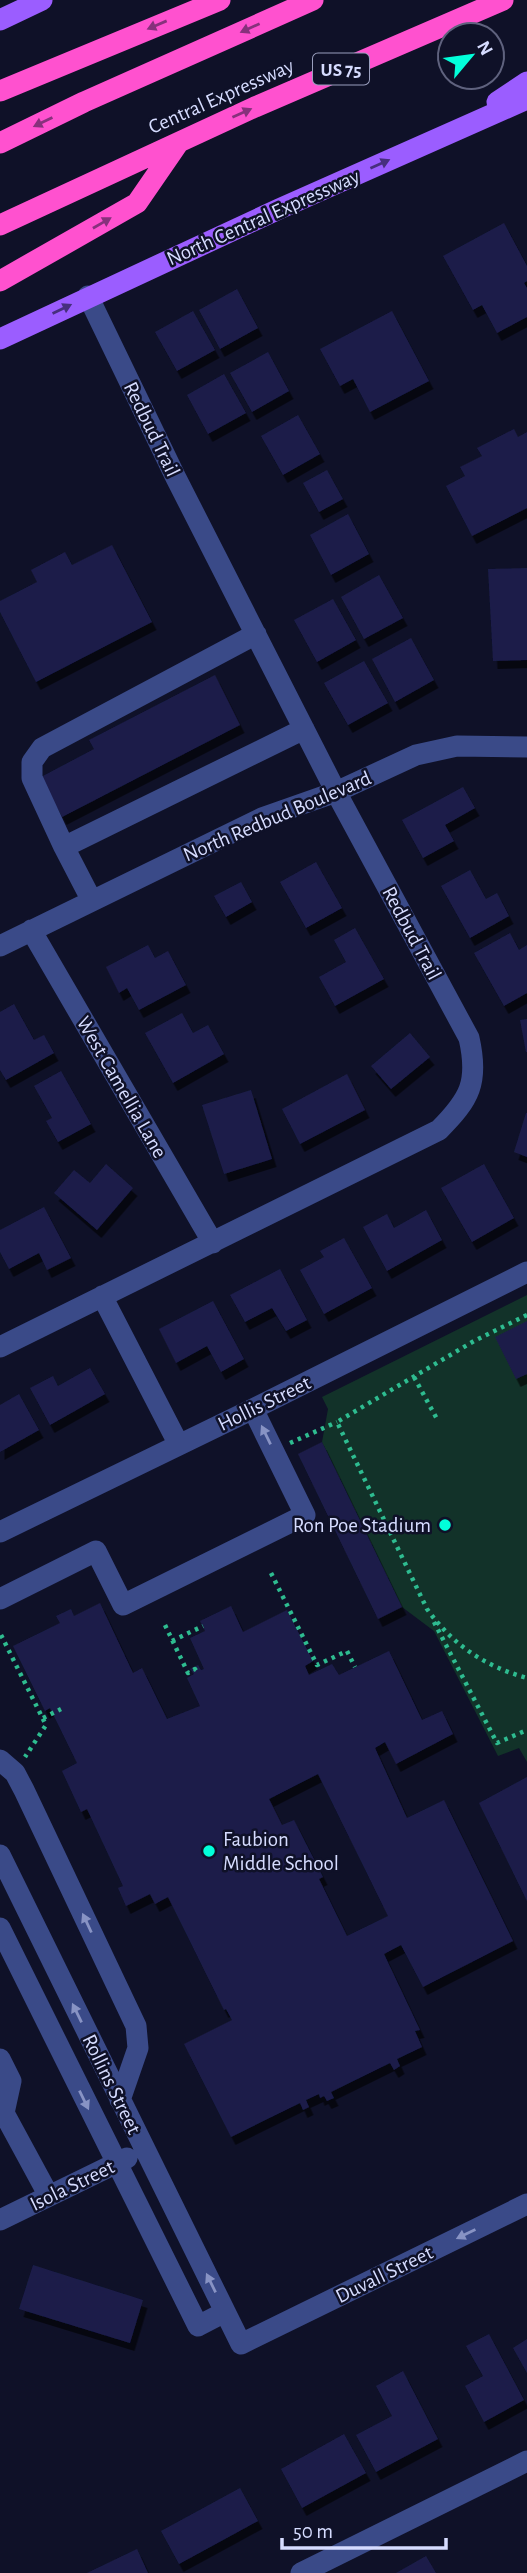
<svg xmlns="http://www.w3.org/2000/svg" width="527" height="2573" viewBox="0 0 527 2573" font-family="'Alegreya Sans',sans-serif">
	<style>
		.green { fill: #123229 }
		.building { fill: #1b1d49; fill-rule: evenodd; filter: url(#shadow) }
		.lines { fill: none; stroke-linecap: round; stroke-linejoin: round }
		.path { stroke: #2ebc90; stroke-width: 4.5; stroke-dasharray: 3.5 5; stroke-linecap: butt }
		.minor { stroke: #3a4a88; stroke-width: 21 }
		.major { stroke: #9b5dff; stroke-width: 21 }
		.highway { stroke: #ff51cf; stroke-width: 21 }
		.oneway { fill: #87317c }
		.oneway2 { fill: #472f7e }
		.oneway3 { fill: #8893c4 }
		.poi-dot { fill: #02ffda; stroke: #0f1128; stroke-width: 2.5 }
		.labels { text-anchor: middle; stroke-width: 5; stroke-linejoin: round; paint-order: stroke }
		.shield { fill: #0f1128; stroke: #9a9fbe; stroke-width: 2 }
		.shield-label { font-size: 19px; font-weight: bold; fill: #d6dcff }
		.street-label { font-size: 21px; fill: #d6dcff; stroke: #0f1128 }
		.poi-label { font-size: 21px; fill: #d6dcff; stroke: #0f1128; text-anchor: end }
	</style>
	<defs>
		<filter id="shadow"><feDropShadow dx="4.5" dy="8" stdDeviation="0" flood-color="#0009"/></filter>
	</defs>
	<rect width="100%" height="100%" fill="#0f1128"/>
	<path class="green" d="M527 1295V1762L519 1748 498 1756 434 1631 402 1607 322 1442 328 1409 322 1397Z"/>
	<path class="building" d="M504 223 527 266V281L524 283 527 288V317L497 333 482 305 473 310 443 256Z
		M237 289 258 328 220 349 199 310Z
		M193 311 215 350 177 371 155 332Z
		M392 311 429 381 370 412 353 379 340 386 320 349Z
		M268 352 289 391 252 412 230 373Z
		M224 374 246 413 208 434 187 395Z
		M298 415 320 454 283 475 261 436Z
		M514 429 518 437 527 432V508L472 536 446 486 465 476 460 467 482 456 477 448Z
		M327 470 343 499 319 512 303 483Z
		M348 514 369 554 331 575 310 535Z
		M112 545 152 622 36 682 0 612V601L37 582 31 570 65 552 72 565Z
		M527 568V660L493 661 488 569Z
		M379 575 403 618 364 639 341 597Z
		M333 599 356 640 317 662 294 620Z
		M411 638 434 680 395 702 372 659Z
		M364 661 388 703 348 725 324 683Z
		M215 675 240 725 62 817 41 777 94 749 89 740Z
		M463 787 475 808 445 825 454 841 423 858 402 820Z
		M316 862 342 908 306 928 280 882Z
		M470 870 486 899 497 893 509 916 470 938 441 886Z
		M241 882 252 902 226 917 214 896Z
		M355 928 384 979 335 1006 319 977 346 962 334 940Z
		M510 933 519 950 527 945V993L504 1006 474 953Z
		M148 945 155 958 168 951 186 985 139 1010 127 988 119 993 106 967Z
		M14 1004 34 1040 44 1035 54 1053 6 1080 0 1070V1012Z
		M182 1013 193 1033 208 1025 224 1054 173 1083 145 1033Z
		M527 1019V1052H526L520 1020Z
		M410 1033 430 1057 391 1089 371 1066Z
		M61 1071 91 1124 58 1142 46 1121 52 1118 34 1086Z
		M347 1074 365 1110 300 1144 282 1109Z
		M251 1090 272 1159 224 1174 202 1105Z
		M526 1113H527V1157L514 1152Z
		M106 1164 133 1188 97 1230 54 1193 74 1170 90 1183Z
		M484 1164 514 1218 472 1242 441 1188Z
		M44 1207 71 1258 47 1270 39 1253 9 1269 0 1252V1230Z
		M426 1210 442 1240 387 1271 363 1227 387 1214 394 1228Z
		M344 1238 372 1288 324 1314 300 1270 324 1257 320 1251Z
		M280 1269 307 1320 286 1331 272 1308 245 1322 230 1295Z
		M213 1301 244 1359 221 1372 207 1346 176 1363 159 1329Z
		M527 1321V1374L516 1379 495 1337Z
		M90 1368 105 1394 50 1425 30 1388 53 1376 58 1386Z
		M19 1394 39 1430 0 1452V1405Z
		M322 1442 402 1607 378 1619 298 1454Z
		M100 1603 133 1673 142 1668 167 1719 200 1706 187 1678 194 1674 190 1669 198 1665 201 1670 204 1669 190 1638 205 1631 200 1621 231 1606 243 1632 287 1610 313 1661 305 1666 309 1675 332 1664 339 1675 389 1651 422 1720 442 1711 453 1734 396 1764 385 1742 375 1748 407 1818 444 1800 513 1941 423 1987 401 1945 384 1954 420 2030 415 2031 422 2047 397 2059 400 2066 394 2070 390 2063 331 2092 334 2098 327 2101 324 2096 320 2098 319 2094 306 2100 309 2107 303 2110 300 2103 231 2137 184 2044 232 2020 226 2009 224 2010 168 1897 155 1904 150 1894 126 1906 118 1888 123 1886 87 1809 81 1812 62 1771 77 1763 50 1708 45 1711 13 1646 60 1623 56 1616 71 1609 74 1616ZM318 1774 388 1916 347 1936 319 1879 323 1877 294 1820 282 1825 269 1799Z
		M527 1777V1901L479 1803Z
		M33 2265 143 2300 130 2343 19 2309Z
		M489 2334 524 2400 484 2422 465 2386 483 2376 466 2346Z
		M527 2339V2373L513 2348Z
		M403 2371 438 2439 376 2472 356 2435 392 2416 376 2386Z
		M344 2434 366 2473 302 2508 281 2469Z
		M240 2488 258 2521 179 2564 161 2531Z
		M137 2549 148 2573H87Z
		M426 2556 436 2573H396Z"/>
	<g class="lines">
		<path class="path" d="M527 1315 474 1341 337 1422 427 1609C453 1645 484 1666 527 1678
			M414 1377 437 1419
			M290 1443 337 1422
			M271 1573 317 1665 347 1651 355 1667
			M434 1622 497 1743 527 1730
			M165 1625 188 1673 195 1669 197 1672
			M1 1635 46 1725 25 1757
			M172 1641 203 1626
			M43 1718 61 1709"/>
		<path class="minor" d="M64 847 32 778V762L42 748 256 634
			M92 901 64 847 304 729
			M31 930 213 1243
			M0 946 262 818 336 792 416 755 457 746 527 747
			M102 1296 179 1445
			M0 1347 439 1130C470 1099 479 1082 469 1038L336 792 176 478 88 296
			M0 1532 253 1409 527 1272
			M0 1599 96 1551 123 1605 305 1515 253 1409
			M0 1760 15 1773 24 1790 136 2026 138 2048 120 2100
			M0 1855 241 2344 527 2204
			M0 1928 198 2326 225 2312
			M0 2059 11 2081 4 2113 49 2196
			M0 2220 127 2158
			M301 2573 527 2461"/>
		<path class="major" d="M0 20 42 0
			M497 102 527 82
			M0 339 279 209 527 99"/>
		<path class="highway" d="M0 91 220 0
			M0 143 84 102 313 0
			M0 225 255 107 503 0
			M0 281 137 203 179 142"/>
	</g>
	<defs><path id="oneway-solid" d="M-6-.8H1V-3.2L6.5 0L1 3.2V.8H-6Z" transform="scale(1.75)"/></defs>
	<g class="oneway">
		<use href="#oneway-solid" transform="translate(157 25) rotate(157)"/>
		<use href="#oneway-solid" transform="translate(250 28) rotate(156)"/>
		<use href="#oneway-solid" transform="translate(242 113) rotate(-24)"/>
		<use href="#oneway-solid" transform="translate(43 122) rotate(154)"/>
		<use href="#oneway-solid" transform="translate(102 223) rotate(-30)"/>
	</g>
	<g class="oneway2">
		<use href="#oneway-solid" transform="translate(380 164) rotate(-24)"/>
		<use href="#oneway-solid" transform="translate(62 309) rotate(-26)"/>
	</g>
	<g class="oneway3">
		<use href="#oneway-solid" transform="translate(266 1435) rotate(-116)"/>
		<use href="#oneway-solid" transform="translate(87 1923) rotate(-115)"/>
		<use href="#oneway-solid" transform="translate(77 2013) rotate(-116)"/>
		<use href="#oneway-solid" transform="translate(84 2100) rotate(64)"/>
		<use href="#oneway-solid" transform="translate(466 2234) rotate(154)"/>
		<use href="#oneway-solid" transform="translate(211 2283) rotate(-116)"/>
	</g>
	<g class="poi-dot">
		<circle cx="445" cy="1525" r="7"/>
		<circle cx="209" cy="1851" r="7"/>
	</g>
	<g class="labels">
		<rect class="shield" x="313" y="53.5" width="56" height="31" rx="5"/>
		<g class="shield-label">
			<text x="341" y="76">US 75</text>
		</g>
		<g class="street-label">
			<text transform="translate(221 96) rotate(-24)" y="7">Central Expressway</text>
			<text transform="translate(263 217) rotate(-24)" y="7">North Central Expressway</text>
			<text transform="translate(152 429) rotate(64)" y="7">Redbud Trail</text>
			<text transform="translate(277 816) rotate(-23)" y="7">North Redbud Boulevard</text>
			<text transform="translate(412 933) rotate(62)" y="7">Redbud Trail</text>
			<text transform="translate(122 1087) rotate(60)" y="7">West Camellia Lane</text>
			<text transform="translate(264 1403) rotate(-26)" y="7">Hollis Street</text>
			<text transform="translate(112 2084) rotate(64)" y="7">Rollins Street</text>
			<text transform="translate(72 2185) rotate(-26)" y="7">Isola Street</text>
			<text transform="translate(384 2274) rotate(-26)" y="7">Duvall Street</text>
		</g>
		<g class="poi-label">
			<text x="431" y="1532">Ron Poe Stadium</text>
			<text x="223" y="1846" text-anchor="start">Faubion<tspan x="223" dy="24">Middle School</tspan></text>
		</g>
	</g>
	<g transform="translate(471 56) rotate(61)"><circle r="33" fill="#0f1128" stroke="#5f627e" stroke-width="2"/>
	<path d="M0-5L12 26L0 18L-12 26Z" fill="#02ffda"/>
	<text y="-10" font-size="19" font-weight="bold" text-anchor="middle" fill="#d6dcff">N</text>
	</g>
	<path d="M282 2538v10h164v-10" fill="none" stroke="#d6dcff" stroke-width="3.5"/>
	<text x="293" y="2538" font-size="21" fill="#d6dcff" stroke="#0f1128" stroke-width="5" paint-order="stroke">50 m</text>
</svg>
